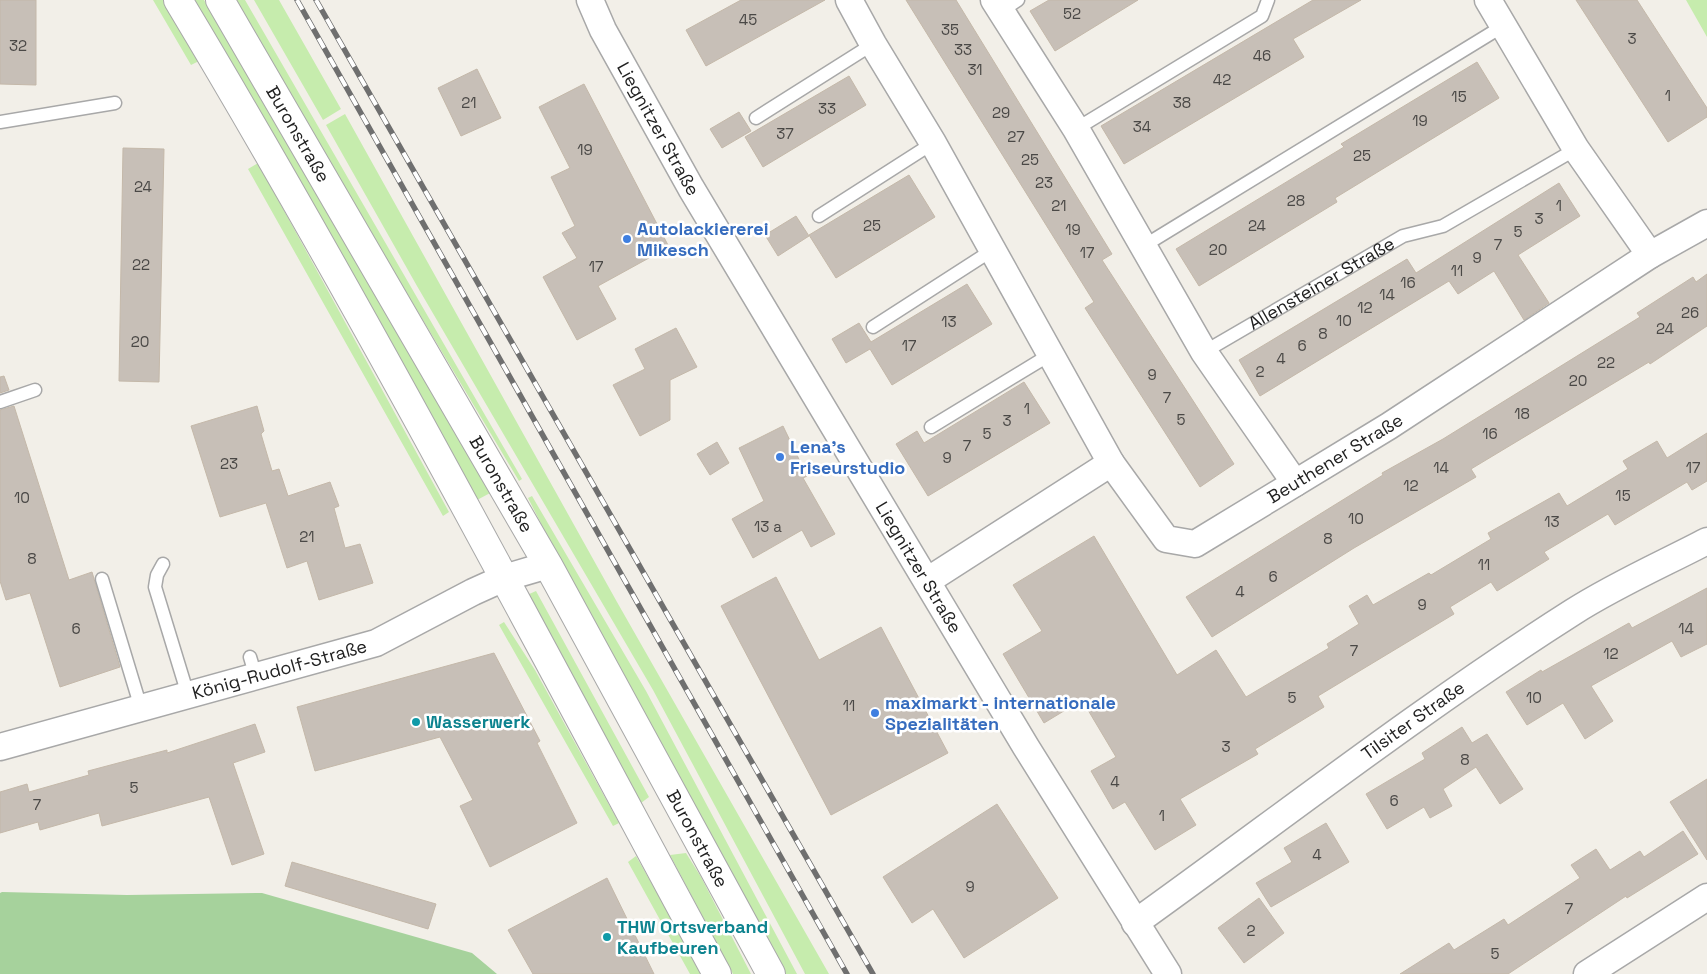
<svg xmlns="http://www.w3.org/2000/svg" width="1707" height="974" viewBox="0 0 1707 974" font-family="'Space Grotesk',sans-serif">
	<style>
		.grass { fill: #c6ecad }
		.forest { fill: #a6d29c }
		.building { fill: #c7bfb7; stroke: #c4b8a9 }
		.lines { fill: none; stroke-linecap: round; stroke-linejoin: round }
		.service-casing { stroke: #a8a8a8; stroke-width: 15 }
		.minor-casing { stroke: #a8a8a8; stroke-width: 29 }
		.tertiary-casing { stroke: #a8a8a8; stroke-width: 30 }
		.service { stroke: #fff; stroke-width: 12 }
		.minor { stroke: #fff; stroke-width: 26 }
		.tertiary { stroke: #fff; stroke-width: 28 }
		.rail-casing { stroke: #6f6f6f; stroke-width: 5.5 }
		.rail { stroke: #fff; stroke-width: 4; stroke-dasharray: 11; stroke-linecap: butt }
		.shop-dot { fill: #3f7fe0; stroke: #fff; stroke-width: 2 }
		.culture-dot { fill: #0f9aa8; stroke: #fff; stroke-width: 2 }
		.labels { text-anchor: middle; stroke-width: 5; stroke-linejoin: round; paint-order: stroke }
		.number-label { font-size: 15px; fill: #4a4846 }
		.street-label { font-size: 18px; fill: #212121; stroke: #fff }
		.shop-label { font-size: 18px; font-weight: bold; fill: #366cbe; stroke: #fff; text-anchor: start }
		.culture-label { font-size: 18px; font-weight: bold; fill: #0d838f; stroke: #fff; text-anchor: start }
	</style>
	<rect width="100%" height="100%" fill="#f2efe8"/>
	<path class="grass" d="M153 0H165L201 60 191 65Z
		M190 0H204L492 492 477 500Z
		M232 0H245L522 479 519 481Z
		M254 0H279L341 109 323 120Z
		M1686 0H1707V37Z
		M345 114 617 602 829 974H805L653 690 417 286 326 125Z
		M258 163 449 512 443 516 248 169Z
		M532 496 646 691 797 974H785L561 563 528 498Z
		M536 591 649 797 641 803 527 595Z
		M504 622 535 670 619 823 613 826 499 625Z
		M686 853 701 877 751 974H733L670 855Z
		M636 856 703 974H690L628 862Z"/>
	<path class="forest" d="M2 892 127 895 262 893 472 953 497 974H0V893Z"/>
	<path class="building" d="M0 0H36V85L0 84Z
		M741 0H825L706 66 686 30Z
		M906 0H956L1112 254 1102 260 1234 464 1200 487 1085 308 1094 302Z
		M1049 0H1138L1055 51 1030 11Z
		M1313 0H1361L1293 39 1304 57 1124 164 1101 126Z
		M1576 0H1637L1707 108V117L1668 142Z
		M1477 62 1499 98 1335 198 1337 202 1199 286 1176 249 1344 147 1341 144Z
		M477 69 501 118 461 136 438 88Z
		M849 76 866 105 763 167 745 137Z
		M584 84 669 247 598 286 616 319 577 340 543 277 577 258 562 233 575 226 551 177 570 168 539 107Z
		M739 112 751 131 722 148 710 129Z
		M123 148 164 149 159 382 119 381Z
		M909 175 935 217 836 278 809 235Z
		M1559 183 1580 216 1518 255 1549 303 1524 320 1494 271 1458 294 1449 281 1260 396 1239 360 1407 259 1416 273Z
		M796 216 809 236 778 256 765 235Z
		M1707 274V326L1650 364 1649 362 1471 469 1476 477 1354 548 1212 637 1186 597 1383 475 1382 473 1443 439 1640 317 1637 313 1693 277 1696 282Z
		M967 284 992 324 892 385 870 349 846 363 832 339 859 323 871 342Z
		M676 328 697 367 670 380V420L640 436 613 385 645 369 635 349Z
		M4 376 9 390 0 393V377Z
		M1024 382 1050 423 928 496 896 444 917 431 924 443Z
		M14 406 69 580 92 572 120 667 60 687 30 593 6 600 0 581V410Z
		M257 406 264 431 261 434 272 471 279 469 288 496 330 482 339 506 334 508 345 548 360 544 373 583 319 600 307 561 287 568 266 503 220 517 191 426Z
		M783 426 807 476 803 478 835 534 811 547 802 530 753 558 732 519 764 501 739 448Z
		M1707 433V481L1692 490 1687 482 1615 525 1608 514 1544 552 1549 559 1497 591 1491 582 1450 607 1454 614 1318 696 1324 707 1255 749 1258 754 1180 799 1196 825 1155 850 1125 802 1113 809 1091 771 1116 757 1082 700 1044 723 1003 654 1042 631 1013 585 1094 536 1177 675 1216 650 1246 697 1329 648 1327 644 1359 624 1349 606 1367 595 1373 605 1429 573 1431 575 1491 539 1488 533 1559 493 1567 506 1628 469 1623 461 1657 441 1667 458Z
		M717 442 729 463 710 475 697 454Z
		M776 577 819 660 881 627 948 753 831 815 721 606Z
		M1707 588V644L1681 657 1672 641 1591 686 1613 721 1585 739 1563 703 1527 725 1506 692 1541 670 1542 672 1629 623 1632 628Z
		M494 653 540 741 537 743 577 823 490 867 460 806 473 800 440 737 315 771 297 707Z
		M255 724 265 752 233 763 264 854 232 865 209 797 102 826 99 813 40 830 38 822 0 833V792L27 784 29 792 89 775 88 771 167 750V753Z
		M1462 727 1472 743 1487 734 1523 789 1500 804 1476 767 1443 789 1452 806 1430 818 1424 807 1387 829 1366 794 1425 759 1422 753Z
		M1707 779V860L1670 802Z
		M997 804 1058 898 964 958 933 909 912 923 883 877Z
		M1326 823 1349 862 1271 907 1256 883 1292 862 1284 848Z
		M1683 831 1698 854 1627 898 1626 896 1508 974H1400L1449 943 1454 950 1504 919 1508 925 1580 878 1571 865 1596 849 1610 870 1640 851 1644 857Z
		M292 862 436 904 428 929 285 886Z
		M607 878 654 974H533L508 930Z
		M1259 898 1284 933 1244 963 1218 928Z"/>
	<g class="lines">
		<defs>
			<g id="service">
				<path d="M1001 11 1018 0"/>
				<path d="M756 118 873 44"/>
				<path d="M0 122 115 103"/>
				<path d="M1076 129 1262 16 1268 0"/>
				<path d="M819 216 933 143"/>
				<path d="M1142 247 1503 26"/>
				<path d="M873 327 991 251"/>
				<path id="s1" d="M1204 352 1403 236 1443 226 1576 149"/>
				<path d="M0 402 35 390"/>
				<path d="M931 427 1051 354"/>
				<path d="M163 564 157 575 155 587 188 695"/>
				<path d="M102 579 141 708"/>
				<path d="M250 657 256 677"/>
			</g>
			<g id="minor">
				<path id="s2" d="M590 0 603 30 691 188 1026 747 1168 974"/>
				<path d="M849 0 873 44 933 143 1111 463"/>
				<path d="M994 0 1076 129 1204 352 1295 483"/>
				<path d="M1650 255 1707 223"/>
				<path id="s3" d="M927 581 1111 463 1166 539 1195 544 1389 426 1650 255 1576 149 1488 0"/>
				<path id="s4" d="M0 747 376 643 473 592 504 578 548 565"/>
				<path id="s5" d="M1135 923C1280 819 1422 708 1573 612 1615 585 1663 564 1707 541"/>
				<path d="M1587 974 1707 897"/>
			</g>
			<g id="tertiary">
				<path d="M178 0C369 318 541 648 717 974"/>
				<path id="s6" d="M220 0 548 565 771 974"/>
			</g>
		</defs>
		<use href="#service" class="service-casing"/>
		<use href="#minor" class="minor-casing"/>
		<use href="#tertiary" class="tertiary-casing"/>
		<use href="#service" class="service"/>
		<use href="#minor" class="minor"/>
		<use href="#tertiary" class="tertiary"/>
		<defs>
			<path id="rail" d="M297 0 847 974
				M316 0 873 974"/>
		</defs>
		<use href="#rail" class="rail-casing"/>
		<use href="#rail" class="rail"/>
	</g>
	<g class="shop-dot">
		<circle cx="627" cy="239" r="5"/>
		<circle cx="780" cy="457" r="5"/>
		<circle cx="875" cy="713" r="5"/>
	</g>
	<g class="culture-dot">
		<circle cx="416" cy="722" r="5"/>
		<circle cx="607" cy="937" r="5"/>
	</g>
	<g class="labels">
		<g class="number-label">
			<text x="1072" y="19">52</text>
			<text x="748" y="25">45</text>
			<text x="950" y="35">35</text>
			<text x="1632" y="44">3</text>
			<text x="18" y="51">32</text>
			<text x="963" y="55">33</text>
			<text x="1262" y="61">46</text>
			<text x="975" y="75">31</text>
			<text x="1222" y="85">42</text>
			<text x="1668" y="101">1</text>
			<text x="1459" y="102">15</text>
			<text x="469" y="108">21</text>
			<text x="1182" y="108">38</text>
			<text x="827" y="114">33</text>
			<text x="1001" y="118">29</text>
			<text x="1420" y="126">19</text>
			<text x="1142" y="132">34</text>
			<text x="785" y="139">37</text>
			<text x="1016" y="142">27</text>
			<text x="585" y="155">19</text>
			<text x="1362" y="161">25</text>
			<text x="1030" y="165">25</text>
			<text x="1044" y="188">23</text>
			<text x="143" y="192">24</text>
			<text x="1296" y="206">28</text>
			<text x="1059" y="211">21</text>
			<text x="1559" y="211">1</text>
			<text x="1539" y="224">3</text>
			<text x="872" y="231">25</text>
			<text x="1257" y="231">24</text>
			<text x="1073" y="235">19</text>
			<text x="1518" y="237">5</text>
			<text x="1498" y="250">7</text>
			<text x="1218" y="255">20</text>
			<text x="1087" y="258">17</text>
			<text x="1477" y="263">9</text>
			<text x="141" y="270">22</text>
			<text x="596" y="272">17</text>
			<text x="1457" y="276">11</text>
			<text x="1408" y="288">16</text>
			<text x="1387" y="300">14</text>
			<text x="1365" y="313">12</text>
			<text x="1690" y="318">26</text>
			<text x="1344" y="326">10</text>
			<text x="949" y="327">13</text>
			<text x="1665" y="334">24</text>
			<text x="1323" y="339">8</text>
			<text x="140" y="347">20</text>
			<text x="909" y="351">17</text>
			<text x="1302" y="351">6</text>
			<text x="1281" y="364">4</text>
			<text x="1606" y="368">22</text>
			<text x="1260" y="377">2</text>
			<text x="1152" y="380">9</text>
			<text x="1578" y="386">20</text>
			<text x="1167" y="403">7</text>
			<text x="1027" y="414">1</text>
			<text x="1522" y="419">18</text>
			<text x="1181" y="425">5</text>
			<text x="1007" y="426">3</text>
			<text x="987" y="439">5</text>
			<text x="1490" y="439">16</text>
			<text x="967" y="451">7</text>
			<text x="947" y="463">9</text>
			<text x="229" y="469">23</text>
			<text x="1441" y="473">14</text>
			<text x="1693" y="473">17</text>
			<text x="1411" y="491">12</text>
			<text x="1623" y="501">15</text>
			<text x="22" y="503">10</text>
			<text x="1356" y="524">10</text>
			<text x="1552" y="527">13</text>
			<text x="768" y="532">13 a</text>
			<text x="307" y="542">21</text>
			<text x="1328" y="544">8</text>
			<text x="32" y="564">8</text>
			<text x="1484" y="570">11</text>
			<text x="1273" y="582">6</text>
			<text x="1240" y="597">4</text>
			<text x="1422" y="610">9</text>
			<text x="76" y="634">6</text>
			<text x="1686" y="634">14</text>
			<text x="1354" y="656">7</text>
			<text x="1611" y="659">12</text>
			<text x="1292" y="703">5</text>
			<text x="1534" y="703">10</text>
			<text x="849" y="711">11</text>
			<text x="1226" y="752">3</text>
			<text x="1465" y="765">8</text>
			<text x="1115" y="787">4</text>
			<text x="134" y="793">5</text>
			<text x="1394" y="806">6</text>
			<text x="37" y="810">7</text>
			<text x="1162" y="821">1</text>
			<text x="1317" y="860">4</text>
			<text x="970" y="892">9</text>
			<text x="1569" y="914">7</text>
			<text x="1251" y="936">2</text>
			<text x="1495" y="959">5</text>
		</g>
		<g class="street-label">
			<text dy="6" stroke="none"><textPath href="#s2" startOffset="146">Liegnitzer Straße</textPath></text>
			<text dy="6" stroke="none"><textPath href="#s6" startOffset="155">Buronstraße</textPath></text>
			<text dy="6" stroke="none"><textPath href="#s1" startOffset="136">Allensteiner Straße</textPath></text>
			<text dy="6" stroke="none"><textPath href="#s3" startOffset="506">Beuthener Straße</textPath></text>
			<text dy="6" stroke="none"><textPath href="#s6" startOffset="560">Buronstraße</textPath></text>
			<text dy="6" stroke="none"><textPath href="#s2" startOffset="656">Liegnitzer Straße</textPath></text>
			<text dy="6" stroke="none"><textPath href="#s4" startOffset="290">König-Rudolf-Straße</textPath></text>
			<text dy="6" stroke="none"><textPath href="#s5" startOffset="344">Tilsiter Straße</textPath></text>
			<text dy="6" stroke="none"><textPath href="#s6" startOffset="965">Buronstraße</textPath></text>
		</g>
		<g class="shop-label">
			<text x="637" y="235">Autolackiererei<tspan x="637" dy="21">Mikesch</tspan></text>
			<text x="790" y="453">Lena's<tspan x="790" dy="21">Friseurstudio</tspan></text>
			<text x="885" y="709">maximarkt - internationale<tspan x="885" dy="21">Spezialitäten</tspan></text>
		</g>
		<g class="culture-label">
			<text x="426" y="728">Wasserwerk</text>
			<text x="617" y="933">THW Ortsverband<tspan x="617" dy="21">Kaufbeuren</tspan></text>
		</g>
	</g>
</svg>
